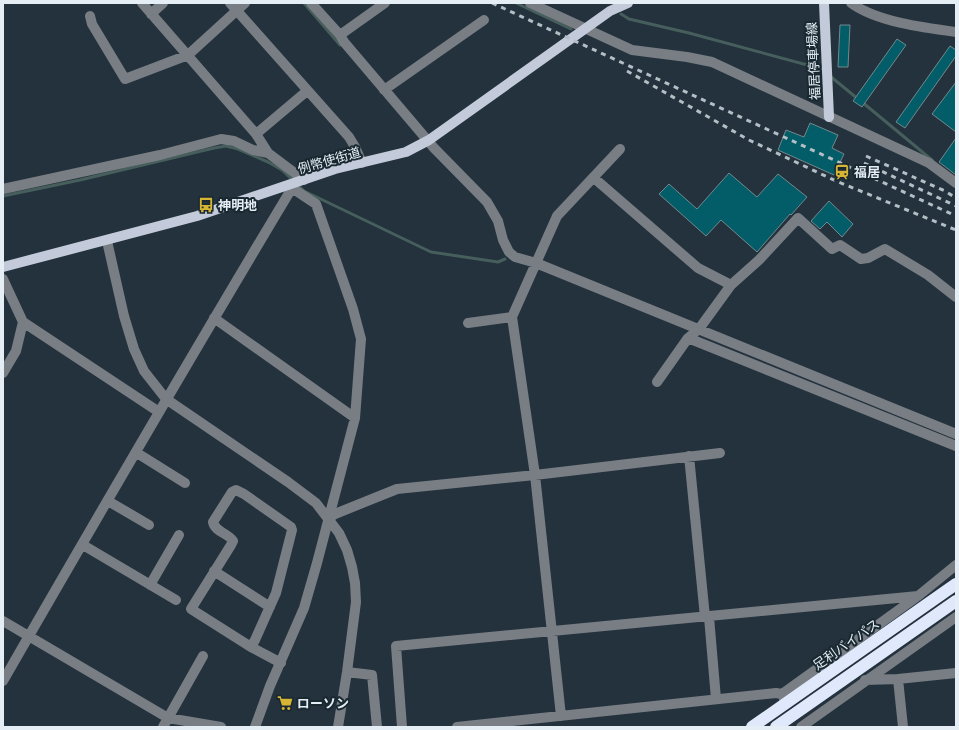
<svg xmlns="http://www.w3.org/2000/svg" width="959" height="730" viewBox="0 0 959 730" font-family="'Fira Sans','Noto Sans JP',sans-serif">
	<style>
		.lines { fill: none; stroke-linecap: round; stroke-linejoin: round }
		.stream { stroke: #465e5c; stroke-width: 3 }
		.building { fill: #025d68; stroke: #72898d }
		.minor { stroke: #797d84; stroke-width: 10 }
		.major { stroke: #c3cad9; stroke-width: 10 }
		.highway { stroke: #e0e8fb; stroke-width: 12 }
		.rail { stroke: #b3bec5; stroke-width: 3; stroke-dasharray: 5 5; stroke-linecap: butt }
		.labels { text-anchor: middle; stroke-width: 4; stroke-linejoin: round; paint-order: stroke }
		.street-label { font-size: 13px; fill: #e4eef4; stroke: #192831 }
		.poi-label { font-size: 13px; font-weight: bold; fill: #e4eef4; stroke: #192831; text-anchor: start }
	</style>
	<rect width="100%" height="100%" fill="#23323c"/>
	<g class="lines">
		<path class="stream" d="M304 3 340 45
			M516 3 571 29
			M621 14 629 19 689 33 822 69 824 71
			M830 76 858 99
			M862 102 932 160
			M3 196 80 180 214 148 226 146 238 149 268 162 282 170 304 191 431 252 498 262 505 259"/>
	</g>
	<path class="building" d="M840 25H850L848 67H838Z
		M897 39 906 45 862 107 853 101Z
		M950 46 956 50V56L905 128 896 122Z
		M956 82V132L932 114Z
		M810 123 838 135 832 148 844 154 834 175 778 150 786 130 804 137Z
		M956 138V175L939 162Z
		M729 173 757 197 778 174 807 197 791 215 790 214 757 252 721 220 706 236 659 194 669 184 697 209Z
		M829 201 853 224 842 237 827 222 820 229 811 221Z"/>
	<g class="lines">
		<path class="minor" d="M142 3 256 134 268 153 304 180
			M230 3 349 137 355 147 362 163
			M311 3 340 35 344 42 434 148 487 202 498 221 503 240 509 252 515 257 536 263 956 434
			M530 3 632 50 687 57 712 62 929 163 956 183
			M851 3C877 22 925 28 956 32
			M151 14 163 3
			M90 16 92 24 125 79 188 55 245 3
			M340 35 385 3
			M384 90 484 20
			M256 134 307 91
			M594 178 698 268 731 285
			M3 189 160 155 221 139 234 141 253 150 268 153
			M107 241 124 316 134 349 144 371 166 399 288 482 316 503 339 533 347 550 352 567 355 583 356 602 347 672 338 727
			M3 279 23 322 16 351 3 373
			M214 318 355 418
			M23 322 159 412
			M468 323 512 317
			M688 338 956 446
			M657 382 688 338 699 329 731 285 759 260 798 218 832 249 840 245 861 259 868 258 885 249 928 275 956 297
			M137 453 185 483
			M689 456 705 617
			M108 501 149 525
			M328 519 335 514 397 489 535 475 720 453
			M83 545 176 600
			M214 571 270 607
			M150 585 179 535
			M709 617 716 699
			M3 621 168 718 221 727
			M251 647 255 640 276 593 292 530 291 527 244 494 236 490 232 492 213 522C215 532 228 533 233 541L231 545 191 609 251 647 281 663
			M347 672 372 675 377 727
			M898 679 903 727
			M865 680 898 679 956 673
			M3 681C98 516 194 351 292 188
			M782 694 918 596 956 565
			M561 716 535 475 512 317 557 216 620 149
			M163 727 203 656
			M255 727 270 686 304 608 317 563 355 418 361 339 353 309 316 204 292 188 295 183
			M402 727 396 646 918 596
			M457 727 776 693 782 694 786 703
			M801 727 956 617"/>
		<path class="major" d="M824 3 829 117
			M3 267 197 216 335 169 406 152 429 140 610 11 628 3"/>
		<path class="highway" d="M752 727 956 584
			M776 727 956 601"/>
		<path class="rail" d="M492 3 956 216
			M627 71 749 140 836 181 956 230
			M866 156 945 191 956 198
			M864 163 956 206"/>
	</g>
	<defs>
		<symbol id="station-bare" viewBox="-9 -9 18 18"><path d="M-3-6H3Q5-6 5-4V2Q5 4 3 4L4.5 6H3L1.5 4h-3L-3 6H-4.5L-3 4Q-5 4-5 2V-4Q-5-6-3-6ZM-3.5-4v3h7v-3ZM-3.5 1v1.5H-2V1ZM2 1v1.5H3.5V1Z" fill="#d6b534" stroke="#192831" stroke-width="2.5" paint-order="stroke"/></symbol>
		<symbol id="bus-bare" viewBox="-9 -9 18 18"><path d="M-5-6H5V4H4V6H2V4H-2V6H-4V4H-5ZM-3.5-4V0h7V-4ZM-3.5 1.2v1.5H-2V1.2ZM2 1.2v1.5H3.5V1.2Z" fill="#d6b534" stroke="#192831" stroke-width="2.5" paint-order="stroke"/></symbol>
		<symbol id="supermarket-bare" viewBox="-9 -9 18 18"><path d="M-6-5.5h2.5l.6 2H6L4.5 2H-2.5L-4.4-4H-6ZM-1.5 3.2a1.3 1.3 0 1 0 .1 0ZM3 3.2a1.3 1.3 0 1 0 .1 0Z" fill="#d6b534" stroke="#192831" stroke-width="2.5" paint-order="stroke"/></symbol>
	</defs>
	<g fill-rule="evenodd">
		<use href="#station-bare" x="831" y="161" width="22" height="22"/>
		<use href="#bus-bare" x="195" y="194" width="22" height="22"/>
		<use href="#supermarket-bare" x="274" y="692" width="22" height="22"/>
	</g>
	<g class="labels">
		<g class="street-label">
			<text transform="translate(813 61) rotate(-93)" y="5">福居停車場線</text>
			<text transform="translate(329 160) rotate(-16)" y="5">例幣使街道</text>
			<text transform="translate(846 644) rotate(-35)" y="5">足利バイパス</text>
		</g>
		<g class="poi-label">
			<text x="854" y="177">福居</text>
			<text x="218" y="210">神明地</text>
			<text x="297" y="708">ローソン</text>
		</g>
	</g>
	<rect width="959" height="730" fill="none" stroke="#e4eef4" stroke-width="8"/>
</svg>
